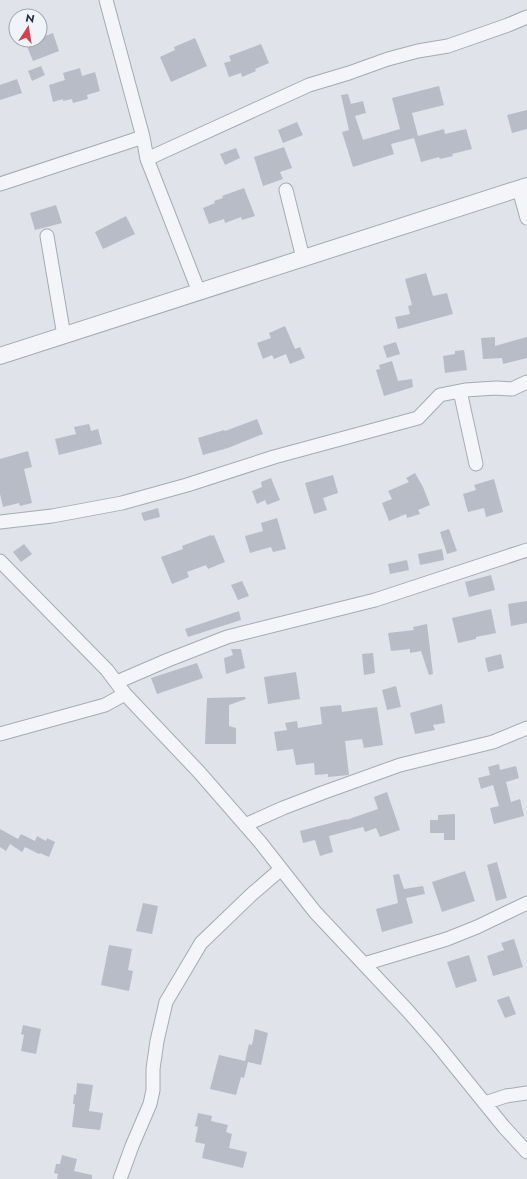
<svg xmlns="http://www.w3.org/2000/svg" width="527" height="1179" viewBox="0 0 527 1179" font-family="Jost,sans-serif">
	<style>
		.building { fill: #b7bcc7 }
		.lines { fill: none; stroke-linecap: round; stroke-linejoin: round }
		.minor-casing { stroke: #a5aab4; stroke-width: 15 }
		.tertiary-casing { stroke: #a5aab4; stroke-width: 18 }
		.minor { stroke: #f3f5f8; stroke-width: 13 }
		.tertiary { stroke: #f3f5f8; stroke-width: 16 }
	</style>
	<rect width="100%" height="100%" fill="#e0e3ea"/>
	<path class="building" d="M53 33 59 51 33 61 26 44 36 40H40V38Z
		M195 38 207 66 171 82 160 57 175 50 174 47Z
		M261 44 269 63 255 69 256 71 242 77 241 73 229 77 224 63 231 61 229 56Z
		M41 66 45 75 32 81 28 71Z
		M80 68 82 76 95 72 100 91 87 95 88 99 73 103 72 99 63 101V99L53 102 49 85 65 80 63 73Z
		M17 79 22 93 0 100V85Z
		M439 86 444 105 412 113 418 136 444 129 445 134 466 129 472 149 452 154 453 156 440 159 439 157 421 162 414 138 391 144 394 154 353 167 342 132 349 130 341 95 348 94 351 104 363 101 366 113 355 116 363 140 400 129 392 98Z
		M527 110V129L512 133 507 115Z
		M297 122 303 135 283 143 278 130Z
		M284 147 292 168 280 172 283 179 263 186 254 157Z
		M236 148 240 158 225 165 220 154Z
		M244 188 255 216 242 220 241 217 225 223 224 219 209 224 203 208 215 203 214 201 223 198 222 196Z
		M56 205 62 223 35 230 30 213Z
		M126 216 135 234 103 249 95 232Z
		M426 273 433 296 447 293 453 314 398 329 395 317 410 314 408 306 412 305 405 279Z
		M285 326 295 349 300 347 305 358 290 364 286 354 274 359 272 355 263 359 257 343 271 338 269 333Z
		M495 337V346L527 337V358L503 364 502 358 483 359 481 338Z
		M396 342 400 354 387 358 383 346Z
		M464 350 467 370 445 373 443 356 455 354V351Z
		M392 361 398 381 412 379 413 387 384 396 376 370 380 369 379 365Z
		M257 419 263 434 228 448 203 455 198 438 224 430 225 431Z
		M89 424 91 431 98 429 102 444 59 455 55 439 76 434 74 427Z
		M28 451 32 467 24 469 32 503 20 506 19 503 3 507 0 494V459Z
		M415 473 423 487 430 505 418 510 420 514 407 518 406 514 389 521 382 503 392 499 388 491 409 482 406 478Z
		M333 475 338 493 323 498 327 510 314 514 305 483Z
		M271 478 280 500 267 505 265 500 257 504 252 491 262 487 261 482Z
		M494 479 503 512 486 517 484 508 468 512 463 494 476 490 474 485Z
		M158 508 160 517 144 521 141 513Z
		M277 518 286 549 273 552 271 547 250 553 245 536 263 531 261 523Z
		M449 529 457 551 447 554 440 532Z
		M211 535 212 536 214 535 225 562 208 569 206 565 187 572 189 577 172 584 161 557 183 549 182 546Z
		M24 544 32 554 21 562 13 552Z
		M442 549 444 560 420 565 418 554Z
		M407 560 409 570 390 574 388 564Z
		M491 575 495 590 469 597 465 582Z
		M242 581 249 596 238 600 231 585Z
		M527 601V623L511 626 508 604Z
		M491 609 496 633 476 637V639L458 643 452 618Z
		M239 611 241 620 188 637 185 629Z
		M427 624 433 674 429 675 421 651 410 653V649L391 651 388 633 414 630 413 627Z
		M231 649H241L245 668 226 674 224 658 233 655Z
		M373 653 375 673 364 675 362 654Z
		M501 654 504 668 488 672 485 658Z
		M197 663 203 678 157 694 151 678Z
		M296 672 300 699 268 704 264 677Z
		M396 686 401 707 387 710 382 690Z
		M245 697 246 699 229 705V726L236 728V744H205L207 698Z
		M442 704 445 723 433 725 435 730 415 734 410 713Z
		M341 705 342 712 377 707 383 745 364 748 362 739 345 741 349 775 328 777V774L315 775 314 763 296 765 293 749 277 751 274 732 287 730 285 723 297 721 298 728 322 724 320 707Z
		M499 764 500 770 516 766 519 778 506 782 511 802 520 799 524 816 494 824 490 808 499 806 493 785 481 789 478 778 490 775 488 767Z
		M387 792 400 830 380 837 376 828 365 832 363 827 329 836 333 852 320 856 315 840 303 843 300 831 346 819V820L378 809 374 797Z
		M455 814V840H444V833H430V820H438V815Z
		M0 829 18 839 21 834 35 841 37 836 46 841 47 838 55 842 49 857 40 853 39 854 25 847 22 852 10 844 6 851 0 847Z
		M497 862 507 898 496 901 487 865Z
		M465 871 475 901 442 912 432 882Z
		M399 874 404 889 423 886 425 894 406 898 413 923 382 932 376 909 398 903 393 875Z
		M143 903 158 906 152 934 136 931Z
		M514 939 523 967 493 976 487 956 504 950 501 943Z
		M109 945 132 949 128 970 133 971 129 991 101 985Z
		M469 955 477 981 456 988 447 962Z
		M509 996 516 1014 505 1018 497 1000Z
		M23 1025 41 1029 36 1054 21 1051 24 1035 21 1034Z
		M255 1029 268 1033 261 1065 248 1062 244 1078 241 1077 236 1095 210 1089 219 1055 245 1061 249 1044 252 1045Z
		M77 1083 93 1085 89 1111 103 1113 100 1130 72 1127 75 1104H73L74 1094 76 1095Z
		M198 1113 212 1116 211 1121 228 1125 226 1132 232 1134 229 1148 247 1152 243 1168 202 1158 205 1144 195 1142 198 1127 195 1126Z
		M62 1155 77 1159 74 1171 92 1175V1179H57L58 1174 54 1173 56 1164H60Z"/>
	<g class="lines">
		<defs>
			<path id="minor" d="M106 0 143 137 147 159 199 292
				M147 159 309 85 349 73 388 59 418 51 448 46 508 25 527 17
				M0 184 143 137
				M519 189 527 218
				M286 190 303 258
				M47 236 64 336
				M460 391 476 464
				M0 522 52 516 122 503 187 485 274 457 418 418 440 395 465 390 496 388 512 389 527 382
				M0 561 107 670 125 694 105 705 0 734
				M117 682 168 660 227 637 375 600 527 550
				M125 694 199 772 260 842 315 912 408 1011 436 1043 504 1127 527 1152
				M245 825 283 808 322 793 400 765 493 742 527 728
				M364 964 447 939 477 927 527 903
				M485 1103 506 1096 527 1093
				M120 1179 132 1146 150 1104 153 1090V1069L157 1041 166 1002 201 943 252 894 281 869"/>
			<path id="tertiary" d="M0 356 527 186"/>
		</defs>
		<use href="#minor" class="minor-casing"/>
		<use href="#tertiary" class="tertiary-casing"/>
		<use href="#minor" class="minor"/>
		<use href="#tertiary" class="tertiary"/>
	</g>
	<g transform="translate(28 28) rotate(12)"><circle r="19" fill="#f0f3f7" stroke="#a0a5af"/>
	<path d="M0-3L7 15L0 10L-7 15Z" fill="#d3414e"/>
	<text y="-6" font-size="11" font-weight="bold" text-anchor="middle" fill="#283042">N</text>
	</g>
</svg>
